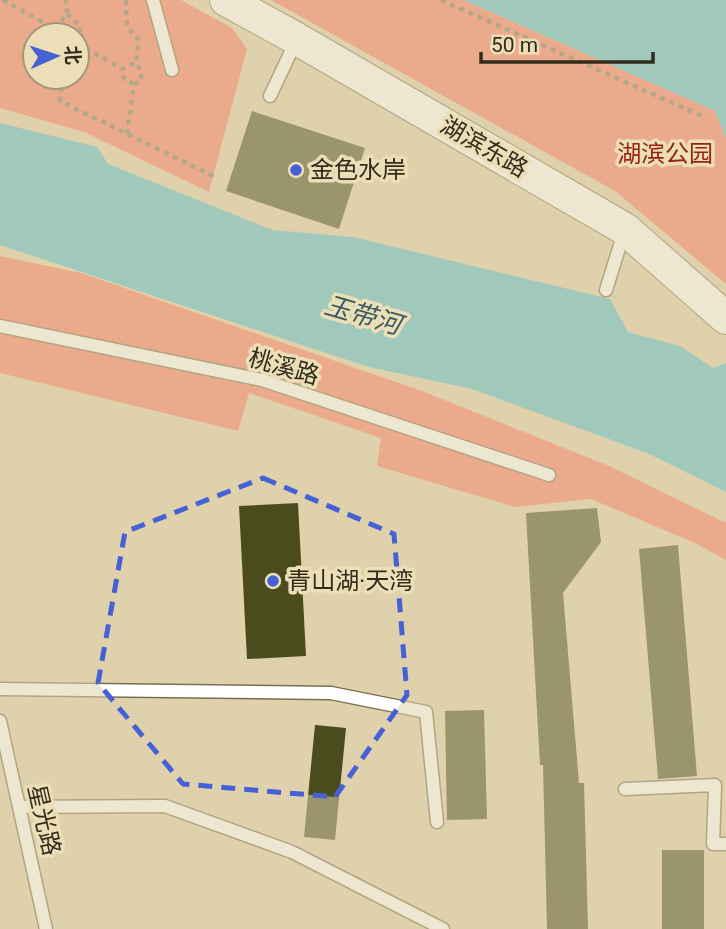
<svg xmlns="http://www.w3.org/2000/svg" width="726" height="929" viewBox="0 0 726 929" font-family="Roboto,'Noto Sans SC',sans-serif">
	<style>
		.green { fill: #fc7b69; fill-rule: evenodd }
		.water { fill: #54bfd1 }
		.building { fill: #4b4c1d }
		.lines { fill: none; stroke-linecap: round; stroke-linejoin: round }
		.service-casing { stroke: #7c6f4c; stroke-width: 15 }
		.tertiary-casing { stroke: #7c6f4c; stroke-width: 34 }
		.path { stroke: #81775e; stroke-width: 4.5; stroke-dasharray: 5 5; stroke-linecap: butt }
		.service { stroke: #fff; stroke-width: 12 }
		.tertiary { stroke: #fff; stroke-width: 32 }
		.marked { fill: none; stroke: #4661d5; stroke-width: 5; stroke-dasharray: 14 9; stroke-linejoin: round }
		.poi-dot { fill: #4661d5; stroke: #ecdeb7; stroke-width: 2.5 }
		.labels { text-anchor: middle; stroke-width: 7; stroke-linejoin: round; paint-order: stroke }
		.street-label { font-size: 24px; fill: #322c1d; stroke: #ecdeb7 }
		.park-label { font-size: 24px; fill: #9a2117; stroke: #ecdeb7 }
		.poi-label { font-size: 24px; fill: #322c1d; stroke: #ecdeb7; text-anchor: start }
		.water-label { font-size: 26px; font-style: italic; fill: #3b5c62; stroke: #ecdeb7 }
	</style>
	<rect width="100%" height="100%" fill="#dfd1ab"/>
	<path class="green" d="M0 0H181L232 28 247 49 209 192 84 132 0 108ZM35 35H77V77H35Z
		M271 0H464L715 111 726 138V284L615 191Z
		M0 256 81 273 422 391 609 466 726 523V560L695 543 591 499 515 507 377 466 381 438 249 393 238 431 0 373Z"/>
	<path class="water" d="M464 0H726V138L715 111Z
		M0 123 97 147 108 164 272 230 353 237 610 299 628 332 680 346 713 368 726 363V492L647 453 472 389 369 367 0 245Z"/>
	<path class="building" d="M252 111 365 148 339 229 226 191Z
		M298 503 306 656 247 659 239 506Z
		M597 508 601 542 563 593 579 783H584L588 929H547L543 765H540L526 513Z
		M678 545 697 776 658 779 639 549Z
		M484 710 487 819 447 820 445 711Z
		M315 725 346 728 335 840 304 837Z
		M662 850H704V929H662Z"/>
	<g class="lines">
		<defs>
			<path id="service" d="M153 0 172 70
				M270 96 297 39
				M606 290 625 229
				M0 326 262 380 549 475
				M0 689 331 693 426 712 437 822
				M0 721 46 929
				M625 789 715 785 713 844H726
				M19 807 165 806 292 852 443 929"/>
			<path id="tertiary" d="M226 0 297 39 625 229 726 318"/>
		</defs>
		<use href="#service" class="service-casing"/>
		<use href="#tertiary" class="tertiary-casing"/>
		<path class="path" d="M3 0 55 29 52 35
			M126 0 127 26 139 40 136 62 141 71V80L134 84 127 134
			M441 0 704 117
			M67 14 81 27 77 35
			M55 29 67 14 66 0
			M77 43 122 69
			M63 77 60 101 213 176
			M134 84 124 79 122 69 136 62"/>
		<use href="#service" class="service"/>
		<use href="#tertiary" class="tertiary"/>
	</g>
	<path d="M0 0H726V929H0ZM263 478 394 534 407 695 335 797 183 784 98 683 125 532Z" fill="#dfd1ab" fill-opacity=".55" fill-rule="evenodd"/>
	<path class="marked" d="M263 478 394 534 407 695 335 797 183 784 98 683 125 532Z"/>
	<g class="poi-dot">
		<circle cx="296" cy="170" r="7"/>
		<circle cx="273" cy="581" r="7"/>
	</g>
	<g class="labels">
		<g class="street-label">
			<text transform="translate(484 147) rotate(30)" y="8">湖滨东路</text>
			<text transform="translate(284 367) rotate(16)" y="8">桃溪路</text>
			<text transform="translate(44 820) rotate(77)" y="8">星光路</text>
		</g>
		<g class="park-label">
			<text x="665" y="162">湖滨公园</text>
		</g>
		<g class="poi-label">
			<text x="310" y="178">金色水岸</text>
			<text x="287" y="589">青山湖·天湾</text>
		</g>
		<g class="water-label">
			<text transform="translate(363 315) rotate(16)" y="9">玉带河</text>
		</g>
	</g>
	<g transform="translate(56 56) rotate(87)"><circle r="33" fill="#ecdeb7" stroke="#a29779" stroke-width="2"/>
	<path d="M0-5L12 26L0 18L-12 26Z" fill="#4661d5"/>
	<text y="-10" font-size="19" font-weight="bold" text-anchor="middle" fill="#322c1d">北</text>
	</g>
	<path d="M481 52v10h172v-10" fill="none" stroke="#322c1d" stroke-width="3.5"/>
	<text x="491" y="52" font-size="21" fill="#322c1d" stroke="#ecdeb7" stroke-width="5" paint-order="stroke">50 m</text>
</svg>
